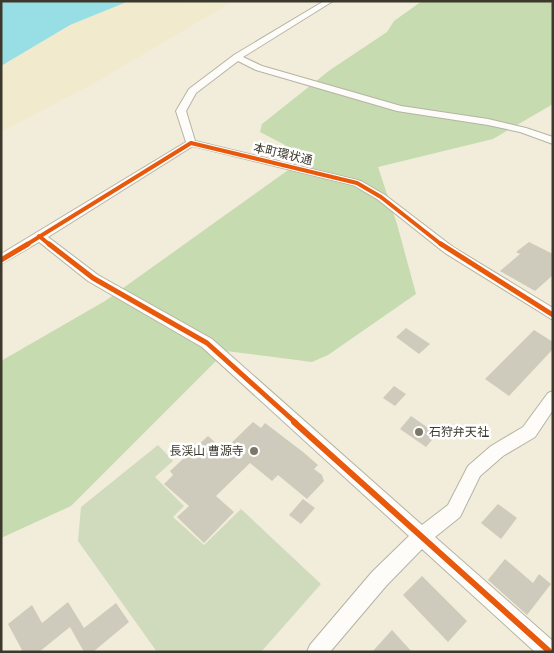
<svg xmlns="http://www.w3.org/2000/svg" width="554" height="653" viewBox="0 0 554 653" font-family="Ubuntu,'Noto Sans JP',sans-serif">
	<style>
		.green { fill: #cfdbbc }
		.forest { fill: #c6dbaf }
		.sand { fill: #f2eacd }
		.water { fill: #98dfe5 }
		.building { fill: #cecbbc }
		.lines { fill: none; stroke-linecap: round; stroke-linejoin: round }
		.street-casing { stroke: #b6b3a4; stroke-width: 2 }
		.street { fill: #fdfcf9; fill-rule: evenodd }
		.cycleway-far2-casing { stroke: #fff; stroke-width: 6 }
		.cycleway-far1-casing { stroke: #fff; stroke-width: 8 }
		.cycleway-casing { stroke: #fff; stroke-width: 9 }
		.cycleway-far2 { stroke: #e8590c; stroke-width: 4 }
		.cycleway-far1 { stroke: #e8590c; stroke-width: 5 }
		.cycleway { stroke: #e8590c; stroke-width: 6 }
		.poi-dot { fill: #7b7869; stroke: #fff; stroke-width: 2 }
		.labels { text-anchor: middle; stroke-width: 5; stroke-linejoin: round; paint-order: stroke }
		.street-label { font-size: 12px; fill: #3c392c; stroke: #fff }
		.poi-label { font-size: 12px; fill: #3c392c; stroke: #fff; text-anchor: start }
	</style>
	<rect width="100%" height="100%" fill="#f1edda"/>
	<path class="green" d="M158 445 173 461 155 477 184 506 173 517 204 545 241 509 321 584 261 652H157L78 541 81 507Z"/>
	<path class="forest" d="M422 1H553V104L493 139 378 167 397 224 416 294 328 355 312 362 226 351 71 506 1 538V361L105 301 298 163 285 145 260 132 262 124 330 70 387 32 394 21Z"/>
	<path class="sand" d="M129 1 230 3 96 82 1 132V66L70 25Z"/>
	<path class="water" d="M1 1H129L70 25 1 66Z"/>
	<path class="building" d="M529 242 553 254V275L535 291 500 271 520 254 516 252Z
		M406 328 430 344 419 354 396 337Z
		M534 330 553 342V349L509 396 485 379Z
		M394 386 406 394 395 406 383 398Z
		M411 416 437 434 426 447 400 429Z
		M253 422 261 428 265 423 303 452 318 465 314 469 322 475 324 481 307 499 278 475 272 481 250 463 216 496 234 512 204 543 177 517 189 506 164 484 173 475 170 471 208 436 224 450Z
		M303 499 315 508 301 524 289 515Z
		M498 504 517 518 501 539 481 523Z
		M505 559 533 583 539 574 551 584 527 615 488 580Z
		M422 576 467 621 448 642 403 595Z
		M68 602 84 628 116 603 129 622 93 652H84L70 627 39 652H23L8 624 32 605 42 623Z
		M392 630 412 652H372Z"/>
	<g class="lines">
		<defs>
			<path id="street" d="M324 1H333L243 57 262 66 401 106 488 119 526 128 553 137V144L520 132 488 125 397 111 256 70 238 61 196 93 186 111 195 141 361 181 385 195 453 247 553 308V320L445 253 377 199 353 185 193 146 48 237 98 275 212 339 422 525 448 505 468 466 491 446 523 427 548 393 553 391V410L535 437 503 456 480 476 460 517 435 537 553 641V652H535L422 549 386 586 330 652H307L310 645 372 572 409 536 202 347 88 281 39 242 1 264V254L186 142 176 111 189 89 234 55Z"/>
		</defs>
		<use href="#street" class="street-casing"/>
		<use href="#street" class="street"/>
		<defs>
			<path id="cycleway-far2" d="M39 236 50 245
				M26 245 191 143 357 183 381 197 442 245"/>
			<path id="cycleway-far1" d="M49 244 93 278 207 343 296 423
				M441 244 553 315
				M1 260 28 244"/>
			<path id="cycleway" d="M294 422 550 652"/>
		</defs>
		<use href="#cycleway-far2" class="cycleway-far2-casing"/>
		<use href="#cycleway-far1" class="cycleway-far1-casing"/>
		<use href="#cycleway" class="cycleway-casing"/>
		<use href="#cycleway-far2" class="cycleway-far2"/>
		<use href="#cycleway-far1" class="cycleway-far1"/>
		<use href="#cycleway" class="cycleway"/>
	</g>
	<g class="poi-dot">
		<circle cx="419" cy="432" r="5"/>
		<circle cx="254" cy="451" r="5"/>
	</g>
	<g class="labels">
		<g class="street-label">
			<text transform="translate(283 154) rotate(13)" y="4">本町環状通</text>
		</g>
		<g class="poi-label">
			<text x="429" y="436">石狩弁天社</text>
			<text x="244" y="455" text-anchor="end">長渓山 曹源寺</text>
		</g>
	</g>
	<rect width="554" height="653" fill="none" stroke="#3c392c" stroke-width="5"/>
</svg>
